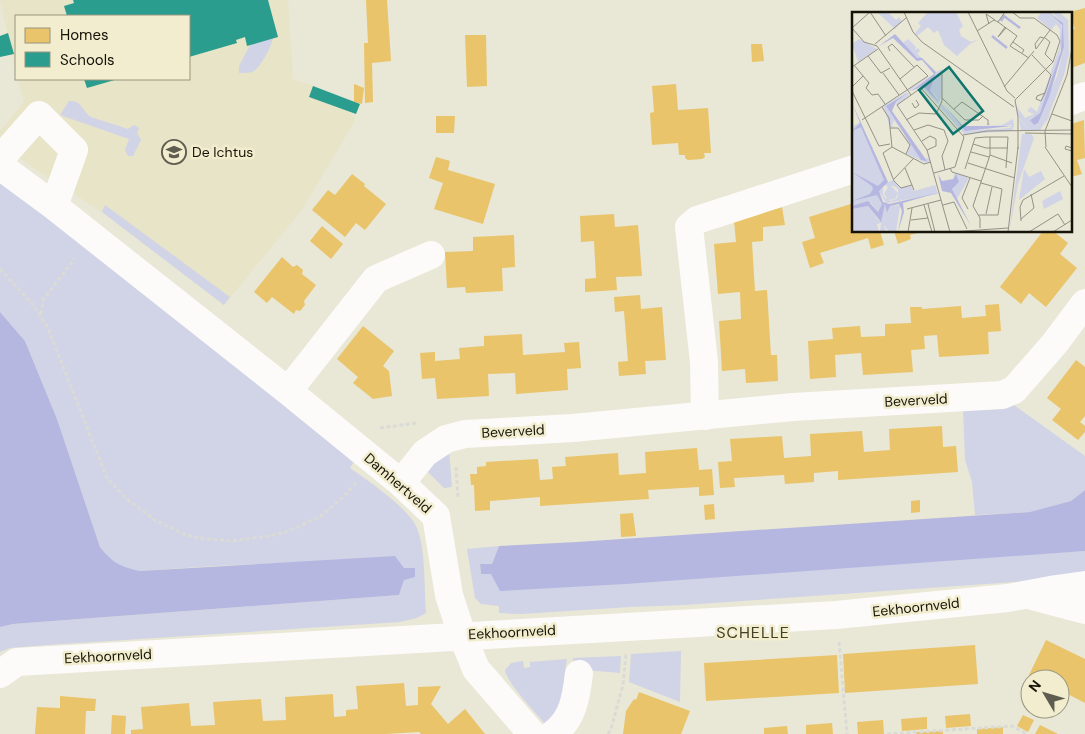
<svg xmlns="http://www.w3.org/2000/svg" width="1085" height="734" viewBox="0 0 1085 734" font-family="'DM Sans',sans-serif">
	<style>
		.built { fill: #e7e4c7 }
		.green { fill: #d1d3e7 }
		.water { fill: #b5b7e0 }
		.homes { fill: #e9c46a }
		.schools { fill: #2a9d8f }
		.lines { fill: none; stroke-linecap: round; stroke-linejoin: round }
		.path { stroke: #dbdbd6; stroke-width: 3; stroke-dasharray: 4 2.5; stroke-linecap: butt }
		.minor { stroke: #fcfbf9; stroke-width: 28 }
		.labels { text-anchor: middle; stroke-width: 5; stroke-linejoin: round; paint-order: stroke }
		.poi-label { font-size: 14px; fill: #151308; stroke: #f1edce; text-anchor: start }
		.street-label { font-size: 14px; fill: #151308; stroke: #f1edce }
		.quarter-label { font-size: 16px; letter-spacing: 1px; fill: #444026; stroke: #f1edce }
		.inset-river { fill: none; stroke: #b5b7e0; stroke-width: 2.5 }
		.inset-road { fill: none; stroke: #949284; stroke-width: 1 }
		.view { fill: #0f766e; fill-opacity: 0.15; stroke: #0f766e; stroke-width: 2.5 }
		.inset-edge { fill: none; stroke: #151308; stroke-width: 2.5 }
	</style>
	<rect width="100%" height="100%" fill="#e9e7d6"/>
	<path class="built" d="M0 0H288L293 79 312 85 355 117 354 122 302 210 224 305 102 212 34 168 0 142V131L24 102 18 79H189V16H16V72Z"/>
	<path class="green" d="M273 38C272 46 259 70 252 72 248 73 243 73 239 73V66L250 45Z
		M69 101C82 100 82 111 91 117L128 129 134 125 139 128 137 133 141 140 133 156H128L125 150 129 139 60 115Z
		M0 180 356 458 350 468C367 480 407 507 416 526 426 547 424 589 426 613L417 618 400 622 47 645 10 648 0 652V627L13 624 399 595 404 580 304 562 214 566 140 571 123 568 109 558 100 547 57 419 25 341 0 312Z
		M105 205 230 297 224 305 102 212Z
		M1011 403 1085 456V490L1071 501 1031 512 975 515 972 482 965 460 963 408Z
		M449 449 452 487 444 488 426 470Z
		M499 546 492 564 480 565 481 574 997 556 1085 551V577L684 605 630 607 521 614 499 613V606L481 604 475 598 467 549Z
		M681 651 680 702 629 682 631 654Z
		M621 656 620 673 574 669 573 658Z
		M567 659 564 679 568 686 561 707 547 726C537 714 507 683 505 670L511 663 523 661 524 668 530 667V662Z"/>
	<path class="water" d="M0 312 25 341 57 419 100 547C112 562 120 567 140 571L395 556 404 568H415V577L404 580 399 595 13 624 0 627Z
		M1085 490V551L625 584 500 591 491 574H481L480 564H492L499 546 577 542 1030 512 1071 501Z"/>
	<path class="homes" d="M366 0H387L391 61 372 63 373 102 365 103 364 43H368Z
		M1085 8V63L1071 68V30L1075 29 1070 12Z
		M465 35H486L487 86 467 87Z
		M751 44H762L764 61 752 62Z
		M354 84 364 88 362 104 354 102Z
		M676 84 678 110 708 108 711 153H704L705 157 702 159 688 160 685 158V155H679L678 143 652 145 650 113 654 112 652 86Z
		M436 116H455L454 133H436Z
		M1084 120 1085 158 1077 160 1082 174 1071 177V124Z
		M436 157 450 161 448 170 495 184 483 224 434 209 443 183 429 178Z
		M352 174 365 184 364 186 386 204 365 230 356 223 345 237 312 210 328 190 335 195Z
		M854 203V231H880L884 245 871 249 868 238 820 253 824 263 810 268 802 242 815 238 809 217Z
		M782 207 785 225 763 227V241L752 242 755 291 767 290 771 355H777L778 381 746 383 745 369 722 371 719 321 741 319 740 292 718 294 714 244 736 242 734 221Z
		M614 214 615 227 638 225 642 276 616 277 617 290 585 292V279L596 278 594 241 581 242 580 216Z
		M322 226 343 244 331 259 310 241Z
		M894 231H918V233L910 235 911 239 898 244Z
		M1043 231H1053L1068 243 1060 254 1077 268 1046 307 1029 293 1021 304 1000 287Z
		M514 235 515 267 502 268 503 291 466 293 465 287 447 288 445 252 473 251V237Z
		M282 257 293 267 297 265 303 270 302 274 316 285 304 301 305 305 300 311 296 310 294 314 272 297 267 303 254 292Z
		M640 295 641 309 662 307 666 360 645 361 646 374 619 376 618 362 628 361 624 311 615 312 614 297Z
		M999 304 1001 331 988 332 989 354 939 357 937 335 924 336 925 349 911 350 913 372 863 375 861 353 835 355 836 377 810 379 808 341 833 339 832 328 860 326 861 337 885 336V324L911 323 910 307H922V309L961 306 962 318 986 316 985 305Z
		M363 326 394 351 383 366 389 371 392 396 373 399 353 383 358 377 337 359Z
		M522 334 523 355 565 352 564 343 579 342 581 368 567 369 568 390 516 394 515 373 488 374 489 396 437 399 435 378 422 379 420 353 435 352V361L460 359 459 348 484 346V336Z
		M1076 360 1085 367V416L1080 422 1085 426V432L1078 440 1052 420 1061 409 1047 398Z
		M942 426 943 447 956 446 958 472 838 480V471L814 473V482L785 484 784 475 734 478 735 487 720 488 718 462 732 461 730 439 782 436 784 458 811 456 810 434 862 431 864 452 890 450 889 429Z
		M697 448 699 470 712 469 714 495 699 496V487L648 490 649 499 540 506V497L490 501V510L475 511 474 485H471L470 474H477V467L486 466V462L538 459 540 480 553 479 552 467 566 466 565 457 618 453 619 475 632 474 646 473 645 452Z
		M920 500V512L911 513V501Z
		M714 504 715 519 705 520 704 505Z
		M633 513 636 536 621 537 620 514Z
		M1046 640 1085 659V703L1060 690V679H1037L1029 675Z
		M975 645 978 684 845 693 843 654Z
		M837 655 839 693 706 701 704 663Z
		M404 683 406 706 418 705V687L441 686 431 704 448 724 465 709 485 734H421L419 732 386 734H131V730L143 729 141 707 189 703 191 726 215 725 213 702 261 699 263 721 286 720 285 697 333 694 334 717 346 716V710L358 709 356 686Z
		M639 692 690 711 681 734H623L626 711 634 699 636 700Z
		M60 696 96 699 95 711H86L85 734H35L37 707 60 708Z
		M970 714 971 726 946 728 945 716Z
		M112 715 126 716 125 734H111Z
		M1023 715 1034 720 1028 732 1017 726Z
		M927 717V729L902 731 901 719Z
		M883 720 884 734H858L857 722Z
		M832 723 833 734H806V725Z
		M1040 725 1058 734H1035Z
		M787 726 788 734H764V728Z
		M1003 727V734H977V729Z
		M943 731V734H916V732Z"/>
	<path class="schools" d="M73 0H268L278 37 247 46 245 37 236 40 237 43 189 57V16H67L64 6 74 3Z
		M8 33 14 54 0 57V36Z
		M84 79H118L87 88Z
		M313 86 360 104 356 114 309 97Z"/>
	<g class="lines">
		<path class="path" d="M0 269 34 306 48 328 107 478 128 500 155 520 186 535 199 538 232 541 268 536 287 532 321 516 342 498 356 483
			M41 314 43 300 75 258
			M380 428 416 423
			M456 467 458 498
			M839 642 847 734
			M608 734 611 729 623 685 626 654
			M887 734 1012 726 1027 734"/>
		<path class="minor" d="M1071 101 1085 96
			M0 159 39 115 74 150 54 206
			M0 166 54 206 288 391 401 483 436 516 449 595 462 635 476 669 532 734
			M288 391 376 279 431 255
			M705 416 704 362 689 227 697 220 854 169
			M401 483 425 453 446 439 465 434 573 428 793 407 1002 395 1014 390 1055 343 1085 303
			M1032 596 1085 610
			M0 674 17 662 836 615 1008 598 1056 589 1085 585
			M553 734C573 719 576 698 579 674"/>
	</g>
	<defs>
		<symbol id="school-ring" viewBox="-11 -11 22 22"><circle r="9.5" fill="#f1edce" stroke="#5f5d50" stroke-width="1.5"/><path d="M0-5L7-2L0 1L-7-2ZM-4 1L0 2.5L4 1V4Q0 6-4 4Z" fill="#5f5d50"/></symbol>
	</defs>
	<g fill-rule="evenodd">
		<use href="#school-ring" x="160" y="138" width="28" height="28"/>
	</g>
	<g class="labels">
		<g class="poi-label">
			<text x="192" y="157">De Ichtus</text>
		</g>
		<g class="street-label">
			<text transform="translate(916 400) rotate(-3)" y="5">Beverveld</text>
			<text transform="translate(513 431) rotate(-3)" y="5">Beverveld</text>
			<text transform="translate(398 483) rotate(41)" y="5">Damhertveld</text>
			<text transform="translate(916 607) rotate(-6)" y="5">Eekhoornveld</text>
			<text transform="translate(512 632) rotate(-3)" y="5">Eekhoornveld</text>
			<text transform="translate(108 656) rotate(-3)" y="5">Eekhoornveld</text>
		</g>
		<g class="quarter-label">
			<text x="753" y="638">SCHELLE</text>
		</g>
	</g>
	<g transform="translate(852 12)">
		<rect width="220" height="220" fill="#e9e7d6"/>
		<path d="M25 0H36L44 8 47 5 50 9 43 17ZM76 0H104L111 14 107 18 109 24 119 30 128 27 118 32 105 44 92 33 86 18 82 21 76 15 65 24 63 21 69 14 66 11ZM190 0H197L209 12 210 30 204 60 188 101 178 107 183 113 205 64 212 35 211 11 200 0H207L216 8 217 42 212 63 196 105 199 101 191 117 196 106 188 118H169L167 107 178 118 167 106 163 92 173 106 182 102 175 99 179 95 185 100 208 34V17L204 12 199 18 185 6ZM7 27 25 37 6 50 0 32ZM56 27 64 35 62 39 66 36 68 39 65 42 70 46H65L50 32ZM90 57V84L86 92 70 75 58 79 57 77 82 61 59 78 71 74 87 88 78 77 84 60ZM55 80 57 83 45 94 44 91 54 81 34 94 69 148 76 146 78 149 74 151 55 142 58 135 52 122 42 108 40 114 44 115H38L31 94ZM89 91 113 119 158 116 160 113 152 114 134 113 138 111V113H150L161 107 162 114 160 119 112 122 88 95ZM8 110 34 169 26 175 30 192 26 200 19 191 0 196V115ZM170 122H179L182 126 166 172 157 220ZM172 157 177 165 189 159 193 167 167 188ZM103 161 117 166 105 187 100 177 105 171 103 163 101 165ZM41 168 48 176 59 174 62 179 83 173 86 182 34 191 27 179 31 173V183L33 186 39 189 44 187 46 184V177L42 174H39L46 181 43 187 36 188 32 182 36 175 32 172ZM208 179 211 187 192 197 190 189ZM33 192 35 201 38 194 48 193 44 220H37L32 213 34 220H28L29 211 25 212 27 220H0V197L16 194 27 209Z" fill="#d1d3e7"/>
		<path d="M197 0 211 11 212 35 197 85 186 111 182 113 178 108 188 101 209 39 210 13ZM43 22 65 46H70L84 60 78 78 87 90 71 74 59 79 82 62 70 48 65 49 41 26 27 34ZM55 81 44 90 40 99 75 149 69 148 34 94ZM0 91 36 170 27 179 31 190 37 192 85 181 51 191 52 200 46 220 50 199 47 192 38 194 35 201 33 192 29 210 16 194 0 197V194L16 189 26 200 30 192 25 183 0 189 18 182 21 177 20 174 0 160 26 174 32 168 9 115 0 119 8 111ZM91 92 111 114H160L113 119ZM104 162 107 170 100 177 119 214 99 181 90 179 86 162 90 169 101 167Z" fill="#b5b7e0"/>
		<path class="inset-river" d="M149 9 152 4 168 16M140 24 155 36"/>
		<path class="inset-road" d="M18 0 34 24M52 0 61 20 70 30 162 95M116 0 155 79 163 86M160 0 168 6H182L205 23 208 29 201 50 163 88 166 105V137M146 10 165 24 158 34 177 46M137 12 134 2 143 8M153 15 146 25 154 16M0 16 12 30 25 34 59 83M0 16 18 0M125 19 142 8 146 10 153 0M192 25 198 30 193 42 201 50M161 30 172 38 170 41M23 32 54 6M184 37 198 18M184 37 183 32 188 25 192 26M38 39 36 35 40 32 62 55M180 43 199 63 193 81M16 44 29 61 38 56M2 53 17 71 14 76 20 83 26 82 33 92M0 55 26 37M31 61 47 83M0 75 11 64M152 75 182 39M0 79 27 134 38 132M193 81 189 89 184 87 185 84ZM90 86 113 108H127L131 104M60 91 63 96 67 93 64 88M30 95 37 106 40 135 72 152 79 150M102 97 110 90 136 108V113M200 102 220 109M10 108 76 64 65 53 48 67M54 108 67 101 84 102 90 89V60M38 116H46L58 133 54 142M62 118 76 113 92 118 96 129 90 144 93 158M173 121 220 122M111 123 135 119 220 118M70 129 78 124 84 127V134L75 138M121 132 134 136H156M40 135 31 141 42 169 49 176 60 173M193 135 220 175M194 135 193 119 215 63 220 36M220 136 214 134 213 137 220 139M119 140 137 145M138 143 160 151M116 151 163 166M53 156 62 178M98 156 100 160 129 169M113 157 123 126 134 125H156L154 156M82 161 103 155 112 125 69 76 45 93 75 138 98 220M42 167 62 146M76 192 83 220M72 193 80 220M91 193 102 190 115 217M55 197 89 188M116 197 110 186 118 166M134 202 140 175M127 203H146L150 177 129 171M169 207 182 196 179 182M59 208 76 206M169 209 168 195 171 188 212 164M128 216V206L121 194 138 143V125M56 220 60 196M98 220 156 216M156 220 166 135M177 220 206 202 213 213M201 220 220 208"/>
		<path class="view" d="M97 55 131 99 101 122 67 78Z"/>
		<rect width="220" height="220" class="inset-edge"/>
	</g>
	<rect x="15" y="15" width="175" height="65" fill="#f1edce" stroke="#99967f"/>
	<rect x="25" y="28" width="25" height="15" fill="#e9c46a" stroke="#99967f"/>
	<text x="60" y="40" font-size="15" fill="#151308">Homes</text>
	<rect x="25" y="52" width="25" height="15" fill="#2a9d8f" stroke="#99967f"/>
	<text x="60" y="65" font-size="15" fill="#151308">Schools</text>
	<g transform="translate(1045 694) rotate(308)"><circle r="24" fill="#f1edce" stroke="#99967f"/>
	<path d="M0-4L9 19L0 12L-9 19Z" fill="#5f5d50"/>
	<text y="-8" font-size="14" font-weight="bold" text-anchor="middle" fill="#151308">N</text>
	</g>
</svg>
